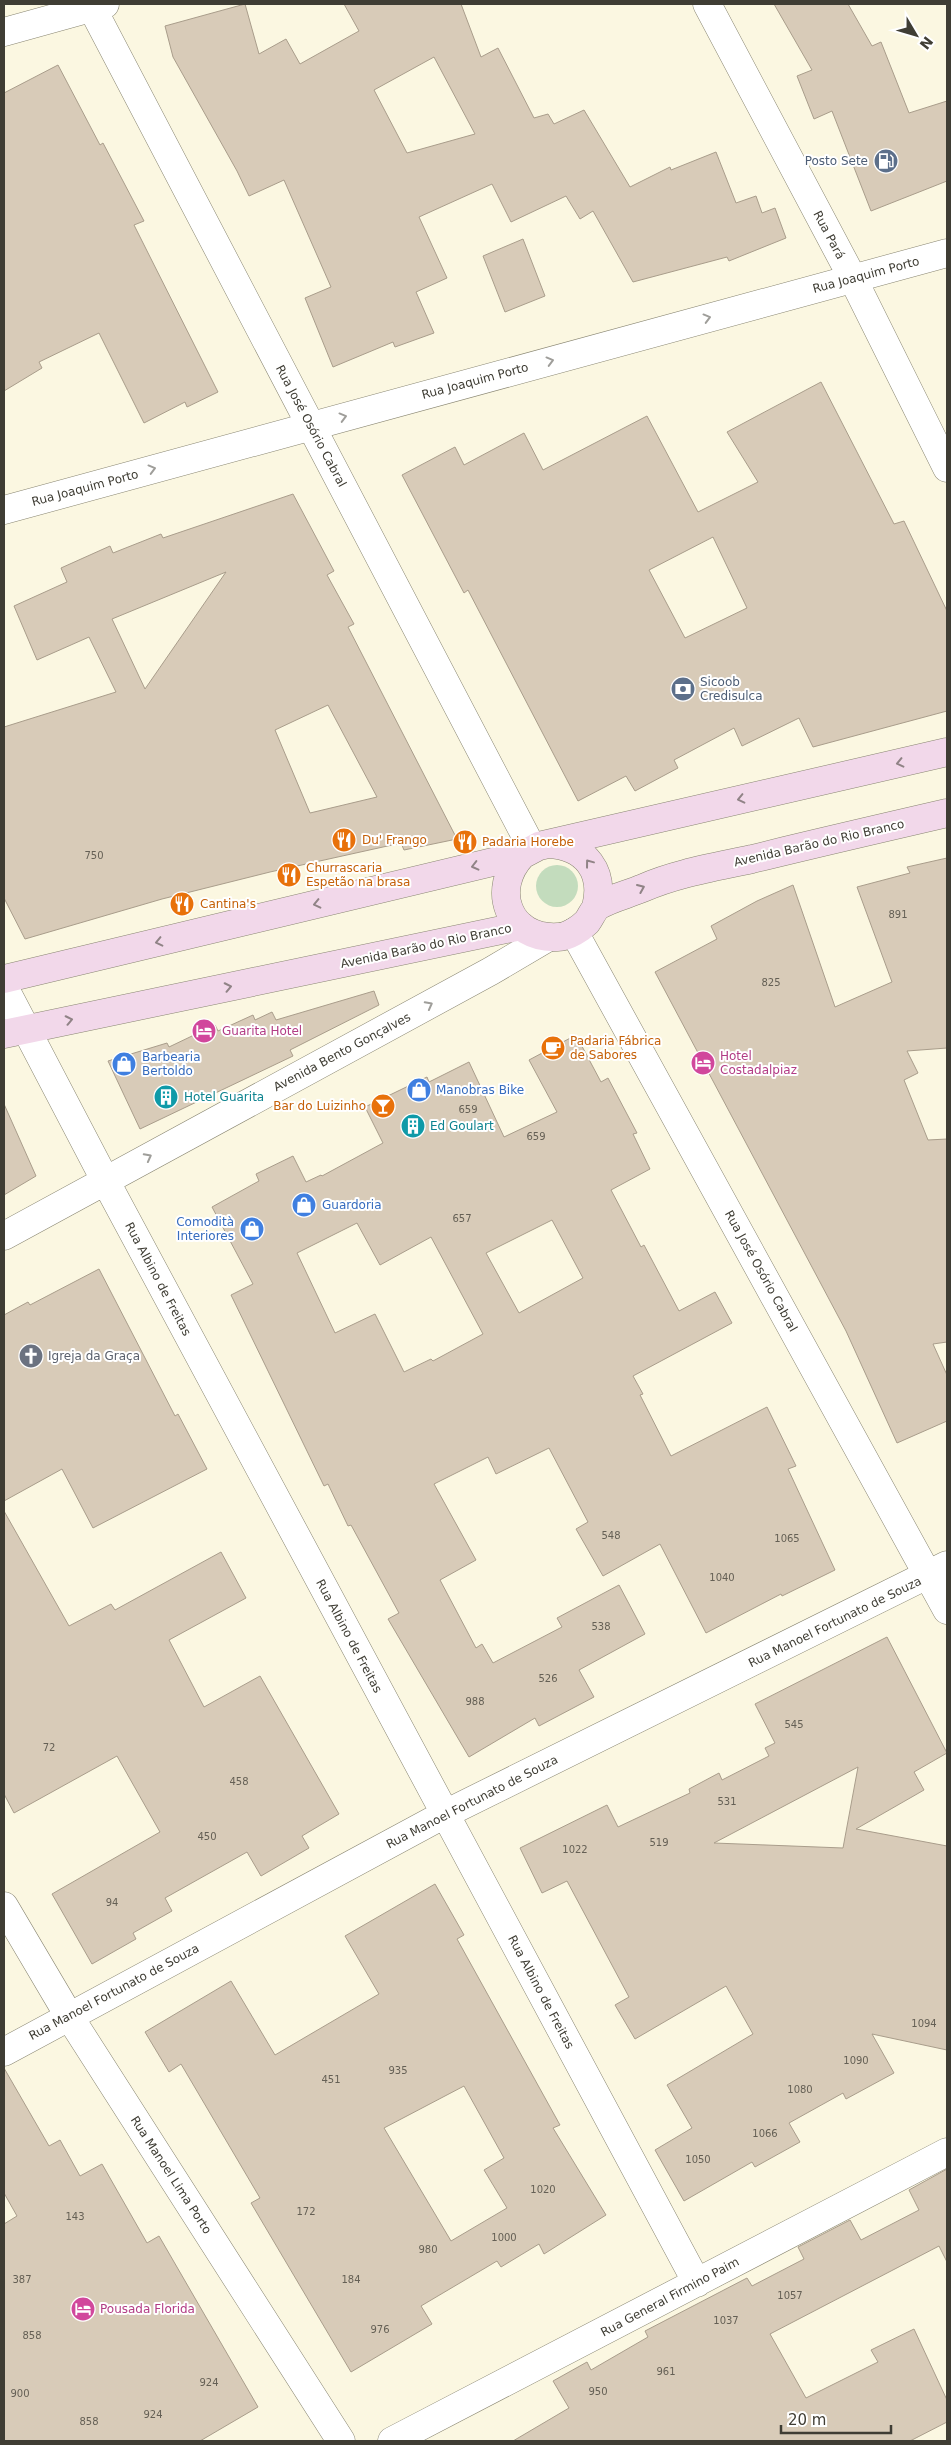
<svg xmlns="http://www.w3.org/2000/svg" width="951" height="2445" viewBox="0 0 951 2445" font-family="'DejaVu Sans',sans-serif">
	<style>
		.green { fill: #c3dcbd }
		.building { fill: #d8cbb8; stroke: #a99d8b; fill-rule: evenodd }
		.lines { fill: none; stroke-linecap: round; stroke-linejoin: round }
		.minor-casing { stroke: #898672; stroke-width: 29 }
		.tertiary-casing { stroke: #898672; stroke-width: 29 }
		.secondary-casing { stroke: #898672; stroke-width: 29 }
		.minor { stroke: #fff; stroke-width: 28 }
		.tertiary { stroke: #fff; stroke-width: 28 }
		.secondary { stroke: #f2d8ea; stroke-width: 28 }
		.oneway { stroke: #9f9e9a }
		.oneway2 { stroke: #908386 }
		.labels { text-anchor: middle; stroke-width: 4; stroke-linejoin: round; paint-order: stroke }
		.number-label { font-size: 10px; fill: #656055 }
		.service-label { font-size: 12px; fill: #4e5e75; stroke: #fff; text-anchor: end }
		.street-label { font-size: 12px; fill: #3f3d34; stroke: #fff }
		.food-label { font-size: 12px; fill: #c56008; stroke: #fff; text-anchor: start }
		.hotel-label { font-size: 12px; fill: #b23c85; stroke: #fff; text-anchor: start }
		.shop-label { font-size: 12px; fill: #366cbe; stroke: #fff; text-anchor: start }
		.culture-label { font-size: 12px; fill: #0d838f; stroke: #fff; text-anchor: start }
		.worship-label { font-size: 12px; fill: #5b616d; stroke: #fff; text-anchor: start }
	</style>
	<rect width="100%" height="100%" fill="#fbf7e1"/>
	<path class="green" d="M536 886a21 21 0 1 1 42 0a21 21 0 1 1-42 0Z"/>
	<path class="building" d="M245 4 259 54 286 39 300 64 359 31 344 4H461L481 57 498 48 534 118 548 114 554 124 584 110 630 187 670 167 671 170 716 152 736 203 756 196 762 213 775 208 786 238 729 261 727 257 633 282 593 211 580 219 566 196 511 222 492 184 419 217 447 278 416 292 434 333 395 347 393 342 333 367 305 298 331 287 284 180 249 196 237 171 173 57 165 26ZM434 57 475 134 407 153 374 90Z
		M774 4H848L872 46 881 42 909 113 947 101V181L871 211 832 111 814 119 797 76 812 70Z
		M58 65 100 145 103 143 144 221 134 225 218 392 187 407 185 402 144 423 99 333 39 362 42 368 4 391V93Z
		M523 239 545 296 505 312 483 256Z
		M821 382 894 524 904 521 947 611V711L813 747 799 718 742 746 734 728 674 760 678 768 635 791 626 776 578 801 468 590 464 593 402 475 455 447 464 465 524 433 543 470 647 416 698 512 758 482 727 432ZM713 537 747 608 685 638 649 570Z
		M293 494 334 571 327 575 354 624 348 627 457 839 404 850 401 843 270 872 162 899 25 939 4 898V727L116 692 89 637 37 660 14 606 67 582 61 568 110 546 113 553 161 534 163 538ZM226 572 145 689 112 619ZM328 705 377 797 310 813 275 730Z
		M947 858V1048L907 1051 918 1073 904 1080 928 1140 947 1139V1342L933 1344 947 1375V1421L897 1443 846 1331 655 972 717 939 711 926 757 901 793 885 835 1007 892 982 857 887 910 873 907 867Z
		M374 991 379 1005 290 1050 293 1056 140 1129 108 1061 167 1043 169 1047 215 1025 218 1031 253 1015 255 1020 272 1012 276 1020Z
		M576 1035 601 1082 608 1078 637 1133 633 1134 650 1169 611 1190 641 1247 644 1245 679 1311 715 1292 732 1323 633 1376 643 1394 640 1395 671 1456 767 1407 796 1466 788 1469 835 1570 782 1596 781 1594 706 1633 660 1544 603 1576 576 1529 588 1522 549 1448 496 1474 488 1457 434 1484 476 1560 440 1580 476 1648 482 1644 493 1663 562 1627 557 1618 619 1585 645 1634 579 1670 594 1697 539 1726 535 1718 469 1757 388 1619 399 1613 351 1525 348 1526 328 1484 324 1486 231 1295 253 1284 212 1207 259 1181 256 1174 293 1156 306 1182 321 1175 322 1176 383 1143 365 1107 427 1077 429 1082 469 1062 504 1137 557 1112 529 1060ZM552 1220 583 1278 519 1313 486 1253ZM357 1223 380 1265 431 1237 483 1334 433 1361 431 1359 404 1372 375 1314 335 1333 297 1253Z
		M4 1104 36 1176 4 1195Z
		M99 1269 175 1416 178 1414 207 1469 93 1528 62 1469 4 1501V1315L28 1302 30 1305Z
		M4 1511 69 1626 111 1604 115 1610 221 1552 246 1598 169 1640 204 1707 260 1676 339 1814 302 1836 309 1848 261 1876 247 1852 165 1898 172 1911 133 1933 136 1939 92 1964 52 1894 160 1832 117 1756 14 1813 4 1794Z
		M887 1637 947 1753 914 1772 924 1790 856 1829 947 1846V2050L872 2034 894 2073 846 2099 843 2093 789 2123 800 2142 755 2167 752 2162 684 2201 655 2150 692 2128 667 2085 753 2034 726 1986 635 2039 615 2005 629 1997 567 1881 542 1893 520 1848 607 1805 618 1827 690 1793 689 1789 719 1773 722 1780 769 1756 765 1748 775 1743 755 1704ZM858 1767 843 1848 714 1843Z
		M435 1884 464 1935 457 1939 560 2125 553 2128 606 2215 544 2254 539 2244 501 2267 497 2261 421 2306 432 2324 351 2372 251 2203 260 2198 181 2064 169 2072 145 2032 231 1981 275 2055 379 1994 345 1936ZM464 2086 504 2158 484 2170 507 2208 451 2241 384 2128Z
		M4 2068 49 2146 60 2140 80 2176 102 2164 147 2243 159 2236 258 2407 200 2441H4V2224L17 2216 4 2193Z
		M947 2169V2262L939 2246 770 2334 806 2398 878 2362 871 2350 914 2329 947 2400V2422L910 2441H513L569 2408 553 2381 587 2362 591 2370 648 2337 645 2331 747 2278 752 2286 804 2259 798 2247 850 2220 861 2240 919 2210 909 2190Z"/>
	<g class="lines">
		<defs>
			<path id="minor" d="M707 4 853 279 947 468
				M4 32 105 4
				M4 510 947 253
				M574 932 947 1610
				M4 987 105 1180 697 2283
				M4 1236 491 971 547 938
				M4 1906 69 2016 341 2441
				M4 2052 445 1814 947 1565
				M392 2441 947 2152"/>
			<path id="tertiary" d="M90 4 532 848"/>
			<path id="secondary" d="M549 844C586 846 605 872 596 907
				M522 855C490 889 508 940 558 937 568 937 580 929 587 922 591 917 593 910 598 906 611 898 629 894 643 888 677 873 716 867 752 859 817 843 882 828 947 813
				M4 979 522 855 539 846 947 752
				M4 1034 521 926"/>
		</defs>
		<use href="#minor" class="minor-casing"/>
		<use href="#tertiary" class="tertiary-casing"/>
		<use href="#secondary" class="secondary-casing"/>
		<use href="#minor" class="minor"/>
		<use href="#tertiary" class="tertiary"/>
		<use href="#secondary" class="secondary"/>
	</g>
	<defs><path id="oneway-chevron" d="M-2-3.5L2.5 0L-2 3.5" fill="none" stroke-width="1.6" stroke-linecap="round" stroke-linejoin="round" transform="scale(1.25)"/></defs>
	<g class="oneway">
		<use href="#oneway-chevron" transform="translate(707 318) rotate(-15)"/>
		<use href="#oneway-chevron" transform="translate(550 361) rotate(-15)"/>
		<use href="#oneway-chevron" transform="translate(343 417) rotate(-15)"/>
		<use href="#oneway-chevron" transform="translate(152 469) rotate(-15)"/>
		<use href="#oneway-chevron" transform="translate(429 1005) rotate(-28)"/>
		<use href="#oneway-chevron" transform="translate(148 1157) rotate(-28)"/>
	</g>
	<g class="oneway2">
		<use href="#oneway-chevron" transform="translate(900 763) rotate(167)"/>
		<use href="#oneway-chevron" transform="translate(741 799) rotate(167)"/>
		<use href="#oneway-chevron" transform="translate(589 863) rotate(-127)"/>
		<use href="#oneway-chevron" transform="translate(475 866) rotate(166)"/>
		<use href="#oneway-chevron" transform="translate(641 888) rotate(-23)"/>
		<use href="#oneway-chevron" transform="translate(317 904) rotate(167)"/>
		<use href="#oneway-chevron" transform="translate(159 942) rotate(167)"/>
		<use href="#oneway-chevron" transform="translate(228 987) rotate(-12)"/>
		<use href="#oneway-chevron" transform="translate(69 1020) rotate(-12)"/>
	</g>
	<defs>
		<symbol id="fuel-disc" viewBox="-11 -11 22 22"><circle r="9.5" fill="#5c6f8a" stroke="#fff"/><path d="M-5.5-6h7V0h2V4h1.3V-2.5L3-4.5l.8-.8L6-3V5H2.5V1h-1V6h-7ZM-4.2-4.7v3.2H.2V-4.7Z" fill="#fff"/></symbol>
		<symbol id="bank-disc" viewBox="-11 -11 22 22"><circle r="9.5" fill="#5c6f8a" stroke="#fff"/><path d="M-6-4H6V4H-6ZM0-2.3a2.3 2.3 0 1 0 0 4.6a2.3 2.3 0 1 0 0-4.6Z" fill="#fff"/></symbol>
		<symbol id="restaurant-disc" viewBox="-11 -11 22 22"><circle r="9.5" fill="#e8710a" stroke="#fff"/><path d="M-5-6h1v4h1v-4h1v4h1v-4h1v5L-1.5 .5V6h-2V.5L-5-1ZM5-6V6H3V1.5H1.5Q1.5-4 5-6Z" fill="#fff"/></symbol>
		<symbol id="hotel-disc" viewBox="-11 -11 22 22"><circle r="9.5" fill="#d1479c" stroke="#fff"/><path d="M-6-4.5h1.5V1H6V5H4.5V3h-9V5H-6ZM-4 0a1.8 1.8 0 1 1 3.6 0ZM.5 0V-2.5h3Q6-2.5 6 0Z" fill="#fff"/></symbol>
		<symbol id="cafe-disc" viewBox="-11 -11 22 22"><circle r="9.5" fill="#e8710a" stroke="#fff"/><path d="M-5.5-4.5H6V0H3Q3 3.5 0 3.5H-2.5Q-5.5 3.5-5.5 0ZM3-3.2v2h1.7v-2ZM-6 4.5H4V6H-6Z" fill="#fff"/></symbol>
		<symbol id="shop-disc" viewBox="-11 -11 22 22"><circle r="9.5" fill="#3f7fe0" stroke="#fff"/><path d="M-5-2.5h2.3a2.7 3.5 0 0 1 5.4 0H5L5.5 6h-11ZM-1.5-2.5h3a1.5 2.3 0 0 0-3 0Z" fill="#fff"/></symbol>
		<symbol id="building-disc" viewBox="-11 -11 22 22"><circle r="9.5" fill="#0f9aa8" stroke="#fff"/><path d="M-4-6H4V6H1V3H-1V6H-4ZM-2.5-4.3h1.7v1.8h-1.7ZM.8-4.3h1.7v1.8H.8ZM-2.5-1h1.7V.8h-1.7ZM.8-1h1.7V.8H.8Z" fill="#fff"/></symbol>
		<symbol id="bar-disc" viewBox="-11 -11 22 22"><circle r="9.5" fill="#e8710a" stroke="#fff"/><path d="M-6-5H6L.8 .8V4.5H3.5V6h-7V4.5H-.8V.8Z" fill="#fff"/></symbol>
		<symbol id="church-disc" viewBox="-11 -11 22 22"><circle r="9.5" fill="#6b7280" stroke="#fff"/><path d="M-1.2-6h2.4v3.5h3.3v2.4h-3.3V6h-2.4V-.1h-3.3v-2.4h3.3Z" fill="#fff"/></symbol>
	</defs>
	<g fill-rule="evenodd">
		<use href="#fuel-disc" x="872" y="147" width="28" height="28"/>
		<use href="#bank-disc" x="669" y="675" width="28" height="28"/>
		<use href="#restaurant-disc" x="330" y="826" width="28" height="28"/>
		<use href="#restaurant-disc" x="451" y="828" width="28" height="28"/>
		<use href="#restaurant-disc" x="275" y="861" width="28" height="28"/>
		<use href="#restaurant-disc" x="168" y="890" width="28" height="28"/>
		<use href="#hotel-disc" x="190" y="1017" width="28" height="28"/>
		<use href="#cafe-disc" x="539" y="1034" width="28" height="28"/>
		<use href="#hotel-disc" x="689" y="1049" width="28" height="28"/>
		<use href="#shop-disc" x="110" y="1050" width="28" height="28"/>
		<use href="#shop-disc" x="405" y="1076" width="28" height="28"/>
		<use href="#building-disc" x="152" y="1083" width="28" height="28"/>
		<use href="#bar-disc" x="369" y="1092" width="28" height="28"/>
		<use href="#building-disc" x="399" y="1112" width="28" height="28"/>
		<use href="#shop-disc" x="290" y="1191" width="28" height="28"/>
		<use href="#shop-disc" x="238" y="1215" width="28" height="28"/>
		<use href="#church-disc" x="17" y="1342" width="28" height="28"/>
		<use href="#hotel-disc" x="69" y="2295" width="28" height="28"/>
	</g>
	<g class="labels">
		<g class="number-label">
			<text x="94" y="859">750</text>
			<text x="898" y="918">891</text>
			<text x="771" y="986">825</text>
			<text x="468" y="1113">659</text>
			<text x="536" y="1140">659</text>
			<text x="462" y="1222">657</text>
			<text x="611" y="1539">548</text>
			<text x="787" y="1542">1065</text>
			<text x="722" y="1581">1040</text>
			<text x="601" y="1630">538</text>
			<text x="548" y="1682">526</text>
			<text x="475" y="1705">988</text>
			<text x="794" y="1728">545</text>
			<text x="49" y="1751">72</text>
			<text x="239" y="1785">458</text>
			<text x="727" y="1805">531</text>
			<text x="207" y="1840">450</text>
			<text x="659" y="1846">519</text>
			<text x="575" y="1853">1022</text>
			<text x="112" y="1906">94</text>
			<text x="924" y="2027">1094</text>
			<text x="856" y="2064">1090</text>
			<text x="398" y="2074">935</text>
			<text x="331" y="2083">451</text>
			<text x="800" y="2093">1080</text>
			<text x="765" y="2137">1066</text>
			<text x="698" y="2163">1050</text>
			<text x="543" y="2193">1020</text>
			<text x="306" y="2215">172</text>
			<text x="75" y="2220">143</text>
			<text x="504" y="2241">1000</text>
			<text x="428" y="2253">980</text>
			<text x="22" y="2283">387</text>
			<text x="351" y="2283">184</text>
			<text x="790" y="2299">1057</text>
			<text x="726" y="2324">1037</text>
			<text x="380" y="2333">976</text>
			<text x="32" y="2339">858</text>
			<text x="666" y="2375">961</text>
			<text x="209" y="2386">924</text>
			<text x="598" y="2395">950</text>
			<text x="20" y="2397">900</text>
			<text x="153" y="2418">924</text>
			<text x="89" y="2425">858</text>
		</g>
		<g class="service-label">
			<text x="868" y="165">Posto Sete</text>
			<text x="700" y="686" text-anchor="start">Sicoob<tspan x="700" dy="14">Credisulca</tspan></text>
		</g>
		<g class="street-label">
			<text transform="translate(829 235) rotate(62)" y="4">Rua Pará</text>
			<text transform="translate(866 275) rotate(-15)" y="4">Rua Joaquim Porto</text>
			<text transform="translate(475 381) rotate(-15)" y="4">Rua Joaquim Porto</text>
			<text transform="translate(311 426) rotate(62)" y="4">Rua José Osório Cabral</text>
			<text transform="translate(85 488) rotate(-15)" y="4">Rua Joaquim Porto</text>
			<text transform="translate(819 843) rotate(-13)" y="4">Avenida Barão do Rio Branco</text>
			<text transform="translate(426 946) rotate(-12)" y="4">Avenida Barão do Rio Branco</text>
			<text transform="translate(342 1052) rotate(-28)" y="4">Avenida Bento Gonçalves</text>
			<text transform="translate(761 1271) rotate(61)" y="4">Rua José Osório Cabral</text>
			<text transform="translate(158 1279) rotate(62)" y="4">Rua Albino de Freitas</text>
			<text transform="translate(835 1622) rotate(-26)" y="4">Rua Manoel Fortunato de Souza</text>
			<text transform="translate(349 1636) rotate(62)" y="4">Rua Albino de Freitas</text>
			<text transform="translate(472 1802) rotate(-27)" y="4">Rua Manoel Fortunato de Souza</text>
			<text transform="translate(114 1992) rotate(-28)" y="4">Rua Manoel Fortunato de Souza</text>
			<text transform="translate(541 1992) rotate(62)" y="4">Rua Albino de Freitas</text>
			<text transform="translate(171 2175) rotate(57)" y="4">Rua Manoel Lima Porto</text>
			<text transform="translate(670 2297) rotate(-28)" y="4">Rua General Firmino Paim</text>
		</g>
		<g class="food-label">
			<text x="362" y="844">Du' Frango</text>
			<text x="482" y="846">Padaria Horebe</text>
			<text x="306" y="872">Churrascaria<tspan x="306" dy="14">Espetão na brasa</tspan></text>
			<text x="200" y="908">Cantina's</text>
			<text x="570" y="1045">Padaria Fábrica<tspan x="570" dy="14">de Sabores</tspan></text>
			<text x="366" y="1110" text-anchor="end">Bar do Luizinho</text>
		</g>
		<g class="hotel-label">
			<text x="222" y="1035">Guarita Hotel</text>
			<text x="720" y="1060">Hotel<tspan x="720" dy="14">Costadalpiaz</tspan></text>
			<text x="100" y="2313">Pousada Florida</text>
		</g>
		<g class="shop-label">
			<text x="142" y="1061">Barbearia<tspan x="142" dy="14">Bertoldo</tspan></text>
			<text x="436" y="1094">Manobras Bike</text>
			<text x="322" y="1209">Guardoria</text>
			<text x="234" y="1226" text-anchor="end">Comodità<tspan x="234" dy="14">Interiores</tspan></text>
		</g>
		<g class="culture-label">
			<text x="184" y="1101">Hotel Guarita</text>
			<text x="430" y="1130">Ed Goulart</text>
		</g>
		<g class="worship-label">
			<text x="48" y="1360">Igreja da Graça</text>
		</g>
	</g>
	<rect width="951" height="2445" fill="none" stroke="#3f3d34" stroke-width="10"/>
	<g transform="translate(916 35) rotate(128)" stroke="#ffffff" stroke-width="4" paint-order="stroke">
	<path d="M0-4L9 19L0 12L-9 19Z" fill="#3f3d34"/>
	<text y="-8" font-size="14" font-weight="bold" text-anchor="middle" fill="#3f3d34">N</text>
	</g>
	<path d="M781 2425v8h110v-8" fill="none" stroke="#3f3d34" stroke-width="2.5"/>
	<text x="788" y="2425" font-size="15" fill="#3f3d34" stroke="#ffffff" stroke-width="4" paint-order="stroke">20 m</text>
</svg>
